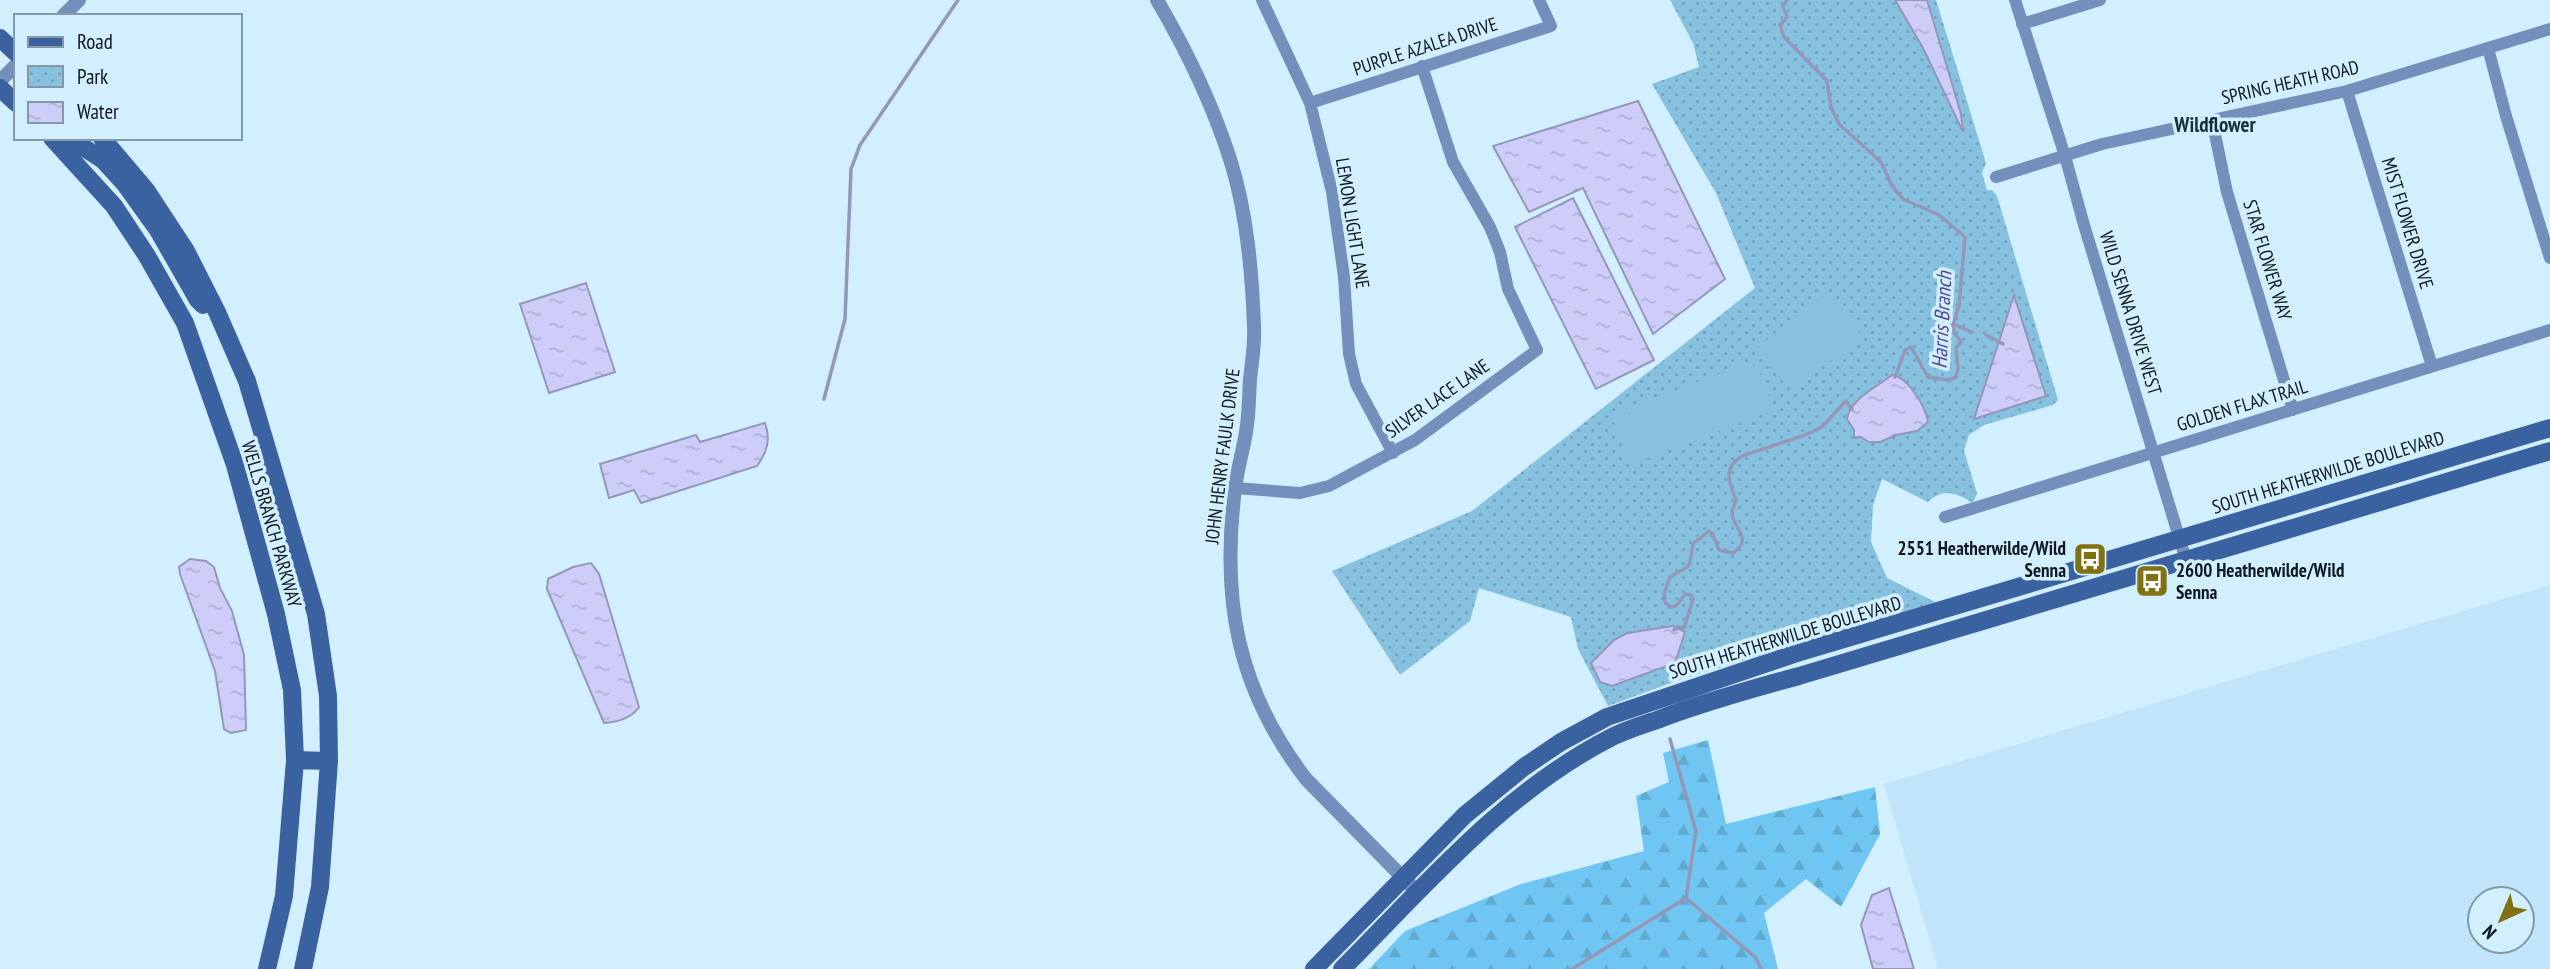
<svg xmlns="http://www.w3.org/2000/svg" width="2550" height="969" viewBox="0 0 2550 969" font-family="'PT Sans Narrow',sans-serif">
	<style>
		.built { fill: #c0e4f9; fill-rule: evenodd }
		.forest { fill: url(#forest-firs) }
		.park { fill: url(#park-dots) }
		.pitch { fill: #87c1e0 }
		.water { fill: url(#water-ripples); stroke: #9497b8; stroke-width: 2 }
		.lines { fill: none; stroke-linecap: round; stroke-linejoin: round }
		.stream { stroke: #9497b8; stroke-width: 3.5 }
		.minor { stroke: #738fbb; stroke-width: 12 }
		.tertiary { stroke: #738fbb; stroke-width: 14 }
		.secondary { stroke: #3a62a1; stroke-width: 18 }
		.labels { text-anchor: middle; stroke-width: 7; stroke-linejoin: round; paint-order: stroke }
		.street-label { font-size: 19px; fill: #0e181e; stroke: #d2efff }
		.poi-label { font-size: 19px; font-weight: bold; fill: #0e181e; stroke: #d2efff; text-anchor: end }
		.neighbourhood-label { font-size: 21px; font-weight: bold; fill: #172f3b; stroke: #d2efff }
		.water-label { font-size: 21px; font-style: italic; fill: #51469b; stroke: #d2efff }
	</style>
	<defs>
		<pattern id="forest-firs" width="22" height="20" patternUnits="userSpaceOnUse" patternTransform="scale(1.75)"><rect width="22" height="20" fill="#70c6f2"/><path d="M5 1l3.5 6h-7zM16 11l3.5 6h-7z" fill="#60a9cf"/></pattern>
		<pattern id="park-dots" width="8" height="8" patternUnits="userSpaceOnUse" patternTransform="scale(1.75)"><rect width="8" height="8" fill="#87c1e0"/><path d="M2 2h.1M6 6h.1" fill="none" stroke="#73a5c0" stroke-width="1.8" stroke-linecap="round"/></pattern>
		<pattern id="water-ripples" width="26" height="14" patternUnits="userSpaceOnUse" patternTransform="scale(1.75)"><rect width="26" height="14" fill="#cecdfa"/><path d="M2 4q2-2 4 0t4 0M15 11q2-2 4 0t4 0" fill="none" stroke="#b0afd6"/></pattern>
	</defs>
	<rect width="100%" height="100%" fill="#d2efff"/>
	<path class="built" d="M2550 585V969H1938L1884 784ZM2480 899H2522V941H2480Z"/>
	<path class="forest" d="M1708 740 1726 824 1875 787 1880 834 1841 907 1806 879 1764 913 1778 969H1369L1405 931 1521 884 1644 851 1636 796 1669 782 1663 753Z"/>
	<path class="park" d="M1670 0H1936L1986 163 1982 173 1987 190H1992L1997 196 2058 400 2053 405 1984 425 1969 435 1964 451 1977 493 1974 501 1971 502C1955 492 1943 488 1928 502L1882 479 1873 505 1871 542 1887 578 1937 603 1679 680 1608 706 1578 649 1571 617 1479 588 1470 621 1400 675 1332 571 1472 511 1755 288 1716 193 1652 84 1699 67 1693 43Z"/>
	<path class="pitch" d="M1828 293 1862 337 1792 390 1759 346Z
		M1755 360 1774 410 1630 465 1611 415Z"/>
	<path class="water" d="M1895 0H1927L1961 114 1963 132 1923 48Z
		M1638 101 1725 279 1653 334 1583 188 1529 212 1493 146Z
		M1573 198 1654 360 1596 389 1515 227Z
		M586 283 615 372 549 393 520 304Z
		M2014 295 2046 396 1974 419Z
		M1892 375C1908 377 1926 407 1928 422L1917 431 1896 435 1880 442H1869L1861 437 1854 438V430L1847 419C1849 400 1878 386 1892 375Z
		M765 423C771 440 767 452 757 466L641 503 634 490 609 498 600 464 696 435 700 442Z
		M190 559 206 561 214 567 220 588 232 611 244 655 246 730 231 733 224 729 215 671 180 574 179 567Z
		M591 563 599 574 639 707C631 719 617 722 604 723L547 589 548 579 573 567Z
		M1673 626 1685 632 1675 663 1612 686 1600 682 1591 663 1614 640 1627 633Z
		M1889 888 1914 969H1873L1861 925 1872 895Z"/>
	<g class="lines">
		<path class="stream" d="M1787 0 1783 6 1787 17 1780 25 1784 37 1827 81 1831 107 1839 124 1881 162 1892 186 1903 199 1939 215 1965 237 1959 306 1953 324 1954 332 1961 342 1956 348 1958 368 1956 377 1948 380 1928 377 1911 347 1905 350 1895 377
			M1953 324 1972 332
			M1986 335 2003 344
			M824 399 845 319 851 169 860 145 958 0
			M1674 630 1679 627 1684 628 1693 599 1691 595 1685 594 1676 606 1670 607 1665 602 1664 594 1670 577C1694 563 1688 571 1693 544L1709 531 1712 533 1719 550 1733 553C1755 538 1731 528 1732 511 1732 511 1736 501 1736 500 1730 483 1721 469 1742 456L1805 435 1822 427 1846 401 1852 409
			M1670 739 1696 831 1686 898
			M1686 898 1756 958 1761 969
			M1572 969 1686 898"/>
		<path class="minor" d="M1262 0 1310 103 1332 192 1344 277 1349 354 1356 384 1393 453
			M2015 0 2065 156 2084 225 2186 560
			M2022 24 2100 0
			M2488 48 2506 116 2550 258
			M2347 91 2432 366
			M1310 103 1551 26 1539 0
			M2212 120 2227 192 2293 410
			M1996 177 2102 144 2347 91 2550 29
			M1235 488 1300 493 1329 486 1415 440 1537 350 1508 289 1500 252 1490 227 1453 162 1422 66
			M1945 517 2550 330"/>
		<path class="tertiary" d="M1157 0C1187 51 1212 103 1230 159 1247 212 1252 271 1254 326 1255 344 1252 362 1250 379 1249 397 1249 415 1246 432 1243 451 1237 470 1235 489 1221 600 1237 689 1306 779L1418 893
			M63 16 79 0
			M0 81 16 65"/>
		<path class="secondary" d="M0 38 16 53
			M0 88 16 103
			M52 138 114 206 147 256 185 323 235 465 276 614 292 690 295 760 284 896 267 969
			M69 138 103 160 125 184 158 230 198 300 203 305
			M102 138 146 190 186 251 217 312 247 381 316 614 328 696 329 761 320 887 303 969
			M295 760 329 761
			M1314 969 1465 815 1524 767 1561 742 1607 717 1794 654 2550 428
			M1342 969C1426 885 1504 792 1612 737 1626 730 1642 725 1657 720 1704 702 1751 689 1799 676L2550 451"/>
	</g>
	<defs>
		<symbol id="bus-square" viewBox="-11 -11 22 22"><rect x="-9" y="-9" width="18" height="18" rx="4" fill="#807213" stroke="#d2efff"/><path d="M-5-6H5V4H4V6H2V4H-2V6H-4V4H-5ZM-3.5-4V0h7V-4ZM-3.5 1.2v1.5H-2V1.2ZM2 1.2v1.5H3.5V1.2Z" fill="#fff"/></symbol>
	</defs>
	<g fill-rule="evenodd">
		<use href="#bus-square" x="2071" y="540" width="38" height="38"/>
		<use href="#bus-square" x="2133" y="562" width="38" height="38"/>
	</g>
	<g class="labels">
		<g class="street-label">
			<text transform="translate(1425 46) rotate(-18)" y="7">PURPLE AZALEA DRIVE</text>
			<text transform="translate(2290 82) rotate(-13)" y="7">SPRING HEATH ROAD</text>
			<text transform="translate(1353 223) rotate(81)" y="7">LEMON LIGHT LANE</text>
			<text transform="translate(2408 223) rotate(73)" y="7">MIST FLOWER DRIVE</text>
			<text transform="translate(2268 260) rotate(73)" y="7">STAR FLOWER WAY</text>
			<text transform="translate(2131 313) rotate(73)" y="7">WILD SENNA DRIVE WEST</text>
			<text transform="translate(1437 398) rotate(-35)" y="7">SILVER LACE LANE</text>
			<text transform="translate(2242 405) rotate(-17)" y="7">GOLDEN FLAX TRAIL</text>
			<text transform="translate(1222 456) rotate(-83)" y="7">JOHN HENRY FAULK DRIVE</text>
			<text transform="translate(2328 472) rotate(-17)" y="7">SOUTH HEATHERWILDE BOULEVARD</text>
			<text transform="translate(272 524) rotate(74)" y="7">WELLS BRANCH PARKWAY</text>
			<text transform="translate(1785 637) rotate(-17)" y="7">SOUTH HEATHERWILDE BOULEVARD</text>
		</g>
		<g class="poi-label">
			<text x="2066" y="555">2551 Heatherwilde/Wild<tspan x="2066" dy="22">Senna</tspan></text>
			<text x="2176" y="577" text-anchor="start">2600 Heatherwilde/Wild<tspan x="2176" dy="22">Senna</tspan></text>
		</g>
		<g class="neighbourhood-label">
			<text x="2215" y="132">Wildflower</text>
		</g>
		<g class="water-label">
			<text transform="translate(1942 320) rotate(-87)" y="7">Harris Branch</text>
		</g>
	</g>
	<rect x="14" y="14" width="228" height="126" fill="#d2efff" stroke="#8499a5" stroke-width="2"/>
	<rect x="28" y="37" width="35" height="10" fill="#3a62a1" stroke="#8499a5" stroke-width="2"/>
	<text x="77" y="49" font-size="21" fill="#0e181e">Road</text>
	<rect x="28" y="66" width="35" height="21" fill="url(#park-dots)" stroke="#8499a5" stroke-width="2"/>
	<text x="77" y="84" font-size="21" fill="#0e181e">Park</text>
	<rect x="28" y="102" width="35" height="21" fill="url(#water-ripples)" stroke="#8499a5" stroke-width="2"/>
	<text x="77" y="119" font-size="21" fill="#0e181e">Water</text>
	<g transform="translate(2501 920) rotate(224)"><circle r="33" fill="#d2efff" stroke="#8499a5" stroke-width="2"/>
	<path d="M0-5L12 26L0 18L-12 26Z" fill="#807213"/>
	<text y="-10" font-size="19" font-weight="bold" text-anchor="middle" fill="#0e181e">N</text>
	</g>
</svg>
